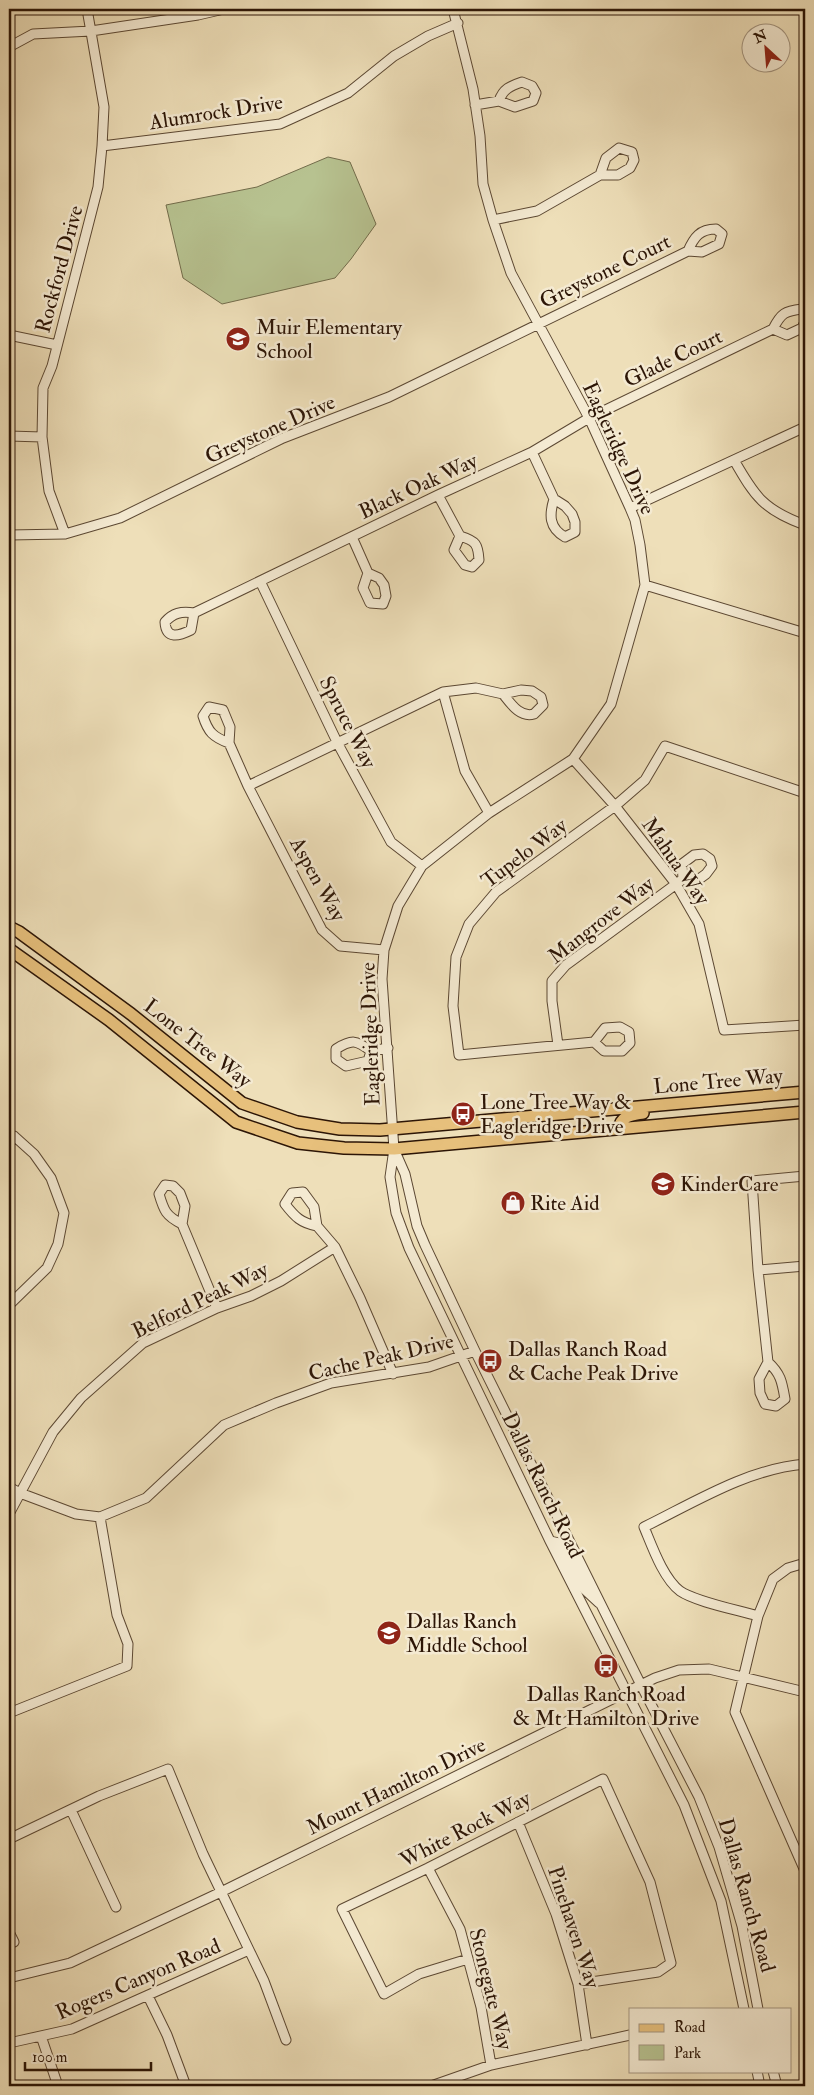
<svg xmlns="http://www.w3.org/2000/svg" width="814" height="2095" viewBox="0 0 814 2095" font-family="'IM FELL Double Pica',serif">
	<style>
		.green { fill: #b7c290; stroke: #726c4b }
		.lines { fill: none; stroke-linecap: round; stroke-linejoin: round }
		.minor-casing { stroke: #5c4833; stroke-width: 11 }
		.major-casing { stroke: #2c1506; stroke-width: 14 }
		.minor { stroke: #f4ead2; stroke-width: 9 }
		.major { stroke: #e7c07c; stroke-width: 11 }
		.labels { text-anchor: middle; stroke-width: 5; stroke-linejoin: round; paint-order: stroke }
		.street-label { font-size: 21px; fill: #2c1506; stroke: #f4ead2 }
		.poi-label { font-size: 21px; fill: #2c1506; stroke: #f4ead2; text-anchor: start }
	</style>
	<rect width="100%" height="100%" fill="#eedfb9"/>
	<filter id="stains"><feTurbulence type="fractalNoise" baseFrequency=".004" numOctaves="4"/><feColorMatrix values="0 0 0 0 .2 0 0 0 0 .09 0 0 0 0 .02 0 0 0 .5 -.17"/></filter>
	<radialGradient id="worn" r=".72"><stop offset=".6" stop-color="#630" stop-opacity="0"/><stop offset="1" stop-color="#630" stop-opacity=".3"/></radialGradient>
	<path class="green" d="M328 157 350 162 376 224 351 259 335 278 222 304 183 278 166 205 257 187Z"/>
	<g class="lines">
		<defs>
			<path id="minor" d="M453 9 473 89 480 136 483 184 493 220 511 273 589 418 630 508 635 520 640 545 645 585 611 704 573 759 489 813 422 866 398 906 384 950 382 979 394 1149 390 1177 396 1213 409 1248 550 1541 684 1805 721 1901 744 2009
				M9 47 33 34 91 31 198 15 224 9
				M475 105 499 101 515 107 533 101 536 93 532 86 522 82C510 86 503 89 499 101
				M102 146 280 124 348 93 394 56 428 36 458 23
				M493 220 537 211 600 175H618L630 168 634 160 632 152 619 148 606 158 600 175
				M773 329 787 335 802 328 805 322
				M9 335 57 345
				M9 436 42 437
				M532 452 554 499 565 506 572 514 575 522V532L565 537C549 528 549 515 554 499
				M734 460C755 497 764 510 805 525
				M438 495 460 536C476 541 478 544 479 560L472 567 465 565 454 550 460 536
				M630 508 805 427
				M65 534 49 491 42 437 43 388 52 366 98 187 102 146 104 107 87 9
				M9 535 65 534 120 518 283 438 389 397 688 251 702 252 719 244 722 234 716 229C700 229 694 237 688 251
				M352 537 368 573 379 578 384 585 386 596 383 604 370 603 363 588 368 573
				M260 581 338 744 391 842 422 866
				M645 585 805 633
				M194 613 191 630C179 636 166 640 165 622 173 613 181 611 194 613L438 495 532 452 589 418 773 329C781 313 785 311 802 309L805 313
				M443 692 465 771 489 813
				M229 743C213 737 208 732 203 716L209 707 223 710 230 727 229 743 248 786 322 930 340 946 384 950
				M573 759 615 806 676 884 699 924 724 1030 805 1025
				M248 786 443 692 476 688 503 694 521 690 532 691 541 697 543 705 534 714C520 718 511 704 503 694
				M805 838V841
				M594 1042 604 1051H622L630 1043 629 1032 620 1027 605 1028 594 1042 459 1055 453 1006 456 957 469 924 496 892 615 806 645 780 665 746 805 793
				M558 1045 552 1001V981L566 965 683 879 695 882 706 874 712 866 710 859 703 854 694 855 682 864 683 879
				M371 1051 368 1061 346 1066 336 1059V1049C352 1039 356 1040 371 1051L388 1048
				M9 1143 14 1136 34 1154 51 1178 64 1213 58 1244 47 1268 9 1305
				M394 1149 405 1174 417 1226 425 1245 475 1351 641 1685 699 1797 719 1847 742 1926 758 2009
				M182 1224C166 1216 164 1211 159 1194L165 1185 173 1186 180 1193 185 1206 182 1224 217 1308
				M317 1226C301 1223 295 1217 285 1204L292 1193 303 1192 314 1207 317 1226 335 1247 360 1298 393 1374
				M758 1270 805 1266
				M768 1362C781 1374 782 1382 785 1399L776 1406 765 1404 760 1393 759 1379 768 1362 758 1270 752 1181 805 1176
				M9 1487 20 1493 76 1514 100 1517 146 1498 224 1425 276 1403 331 1383 429 1367 475 1351
				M9 1514 53 1432 81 1398 143 1343 217 1308 251 1296 281 1281 335 1247
				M550 1541 559 1543 562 1546 585 1590 599 1603
				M805 1563 788 1568 773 1579 758 1616 735 1712 805 1871
				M758 1616C738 1610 696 1602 680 1591 663 1578 652 1546 644 1527 695 1502 747 1469 805 1464
				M9 1713 127 1666 128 1644 117 1615 100 1517
				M71 1810 116 1907
				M518 1822 556 1914 578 1984 587 2045
				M9 1839 99 1796 168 1769 203 1854 264 1981 286 2040
				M428 1868 460 1929 481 2007 491 2065
				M9 1932 14 1942
				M468 1959 419 1974 384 1994 342 1909 428 1868 603 1779 650 1882 671 1963 658 1972 578 1984
				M9 1978 70 1963 221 1892 655 1678 679 1670 709 1669 805 1692
				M148 1996 167 2035 186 2086
				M41 2036 58 2086
				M9 2043 72 2029 249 1950
				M757 2071 760 2086
				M773 2071 777 2086
				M431 2086 491 2065 630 2035"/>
			<path id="major" d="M9 927 19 932 131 1014 242 1103 297 1122 340 1129 380 1130 805 1092
				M9 949 109 1020 236 1122 298 1143 344 1148 394 1149 805 1112
				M619 1129C621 1115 632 1115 643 1113"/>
		</defs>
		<use href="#minor" class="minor-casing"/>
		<use href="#major" class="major-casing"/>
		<use href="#minor" class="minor"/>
		<use href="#major" class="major"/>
	</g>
	<defs>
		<symbol id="school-disc" viewBox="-11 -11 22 22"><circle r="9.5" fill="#8f2418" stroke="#f4ead2"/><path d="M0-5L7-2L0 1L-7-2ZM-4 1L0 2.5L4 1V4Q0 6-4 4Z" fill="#fff"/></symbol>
		<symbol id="bus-disc" viewBox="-11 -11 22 22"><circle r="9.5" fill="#8f2418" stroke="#f4ead2"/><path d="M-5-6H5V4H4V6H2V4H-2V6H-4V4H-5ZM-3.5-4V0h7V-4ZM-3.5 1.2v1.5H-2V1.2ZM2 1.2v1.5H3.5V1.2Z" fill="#fff"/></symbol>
		<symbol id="shop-disc" viewBox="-11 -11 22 22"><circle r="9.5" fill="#8f2418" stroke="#f4ead2"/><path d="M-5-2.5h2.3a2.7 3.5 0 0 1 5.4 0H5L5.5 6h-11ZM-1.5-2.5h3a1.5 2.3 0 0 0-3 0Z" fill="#fff"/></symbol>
	</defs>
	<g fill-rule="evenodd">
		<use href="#school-disc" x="224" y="325" width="28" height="28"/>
		<use href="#bus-disc" x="449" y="1100" width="28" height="28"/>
		<use href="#school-disc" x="649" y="1170" width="28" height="28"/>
		<use href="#shop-disc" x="499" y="1189" width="28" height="28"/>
		<use href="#bus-disc" x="476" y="1347" width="28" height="28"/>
		<use href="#school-disc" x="375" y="1619" width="28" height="28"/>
		<use href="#bus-disc" x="592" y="1652" width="28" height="28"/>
	</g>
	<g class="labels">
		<g class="street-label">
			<text transform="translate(216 112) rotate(-9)" y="7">Alumrock Drive</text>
			<text transform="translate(59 269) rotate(-75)" y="7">Rockford Drive</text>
			<text transform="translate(605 271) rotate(-26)" y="7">Greystone Court</text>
			<text transform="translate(673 358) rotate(-26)" y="7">Glade Court</text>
			<text transform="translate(270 429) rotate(-24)" y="7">Greystone Drive</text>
			<text transform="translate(619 448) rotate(65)" y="7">Eagleridge Drive</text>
			<text transform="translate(418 486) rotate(-25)" y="7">Black Oak Way</text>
			<text transform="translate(348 722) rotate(63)" y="7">Spruce Way</text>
			<text transform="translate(524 853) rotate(-37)" y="7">Tupelo Way</text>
			<text transform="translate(676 861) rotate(55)" y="7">Mahua Way</text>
			<text transform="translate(318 879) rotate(61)" y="7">Aspen Way</text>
			<text transform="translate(601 920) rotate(-38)" y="7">Mangrove Way</text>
			<text transform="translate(370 1034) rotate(-92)" y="7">Eagleridge Drive</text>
			<text transform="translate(198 1043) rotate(38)" y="7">Lone Tree Way</text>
			<text transform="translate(718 1081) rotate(-5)" y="7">Lone Tree Way</text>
			<text transform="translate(200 1300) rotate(-26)" y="7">Belford Peak Way</text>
			<text transform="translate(381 1357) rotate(-13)" y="7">Cache Peak Drive</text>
			<text transform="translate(543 1485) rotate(64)" y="7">Dallas Ranch Road</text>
			<text transform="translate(396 1786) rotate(-26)" y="7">Mount Hamilton Drive</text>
			<text transform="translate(465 1829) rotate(-27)" y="7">White Rock Way</text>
			<text transform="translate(747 1895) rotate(74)" y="7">Dallas Ranch Road</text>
			<text transform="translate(574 1927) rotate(72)" y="7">Pinehaven Way</text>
			<text transform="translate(138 1979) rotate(-23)" y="7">Rogers Canyon Road</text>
			<text transform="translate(491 1989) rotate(76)" y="7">Stonegate Way</text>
		</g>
		<g class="poi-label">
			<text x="256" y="334">Muir Elementary<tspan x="256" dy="24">School</tspan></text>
			<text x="480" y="1109">Lone Tree Way &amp;<tspan x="480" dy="24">Eagleridge Drive</tspan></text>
			<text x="680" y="1191">KinderCare</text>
			<text x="530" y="1210">Rite Aid</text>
			<text x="508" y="1356">Dallas Ranch Road<tspan x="508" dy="24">&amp; Cache Peak Drive</tspan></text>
			<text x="406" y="1628">Dallas Ranch<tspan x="406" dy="24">Middle School</tspan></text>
			<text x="606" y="1701" text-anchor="middle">Dallas Ranch Road<tspan x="606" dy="24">&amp; Mt Hamilton Drive</tspan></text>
		</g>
	</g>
	<rect width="814" height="2095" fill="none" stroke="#eedfb9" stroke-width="30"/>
	<rect x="10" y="10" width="794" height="2075" fill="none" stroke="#2c1506" stroke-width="2.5"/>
	<rect x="15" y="15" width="784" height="2065" fill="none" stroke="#2c1506"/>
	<rect x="629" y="2008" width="162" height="65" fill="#f4ead2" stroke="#a49580"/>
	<rect x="639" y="2024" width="25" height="8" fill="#e7c07c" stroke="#a49580"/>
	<text x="674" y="2032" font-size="15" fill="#2c1506">Road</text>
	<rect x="639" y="2045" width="25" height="15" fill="#b7c290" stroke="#a49580"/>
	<text x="674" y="2058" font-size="15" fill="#2c1506">Park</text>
	<g transform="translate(766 48) rotate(334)"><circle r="24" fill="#f4ead2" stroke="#a49580"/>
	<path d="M0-4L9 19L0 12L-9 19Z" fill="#8f2418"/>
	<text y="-8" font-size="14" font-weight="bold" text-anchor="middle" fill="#2c1506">N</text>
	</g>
	<path d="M25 2062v8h126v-8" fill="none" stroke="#2c1506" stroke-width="2.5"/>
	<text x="32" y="2062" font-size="15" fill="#2c1506" stroke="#f4ead2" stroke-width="4" paint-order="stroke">100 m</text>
	<rect width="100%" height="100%" filter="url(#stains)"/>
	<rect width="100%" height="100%" fill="url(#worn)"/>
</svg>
